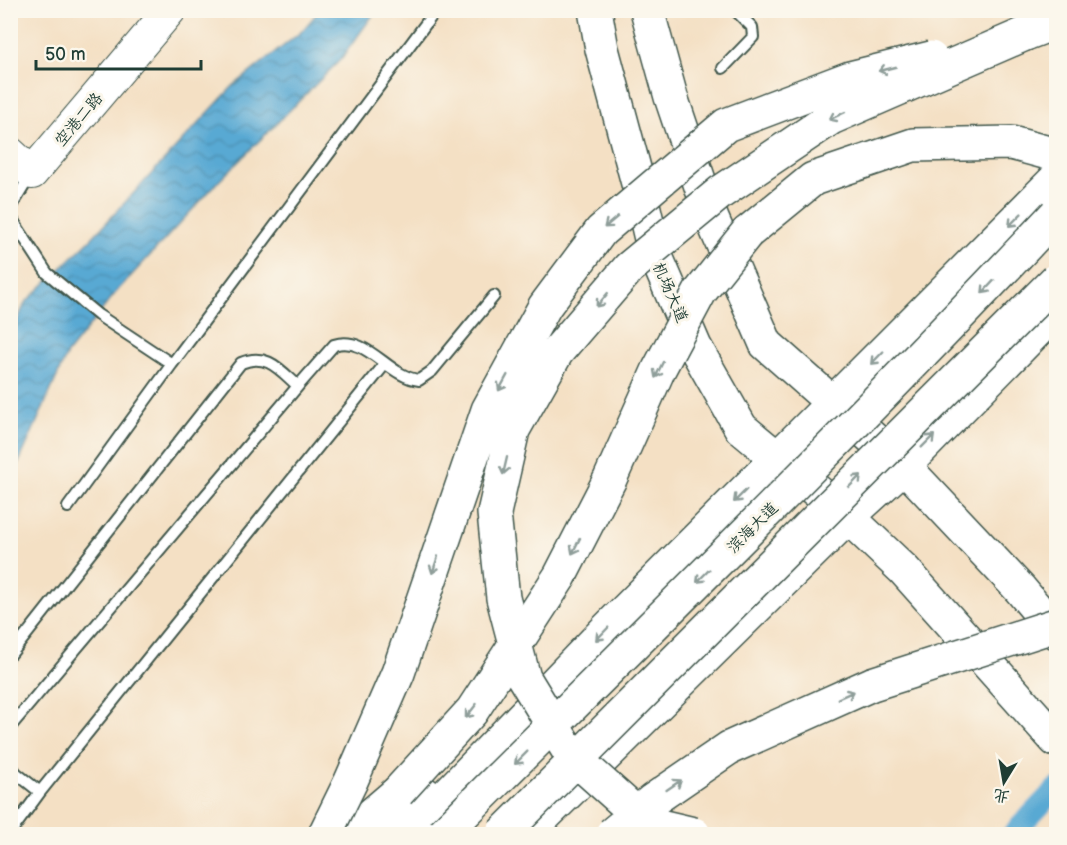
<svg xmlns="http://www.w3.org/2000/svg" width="1067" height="845" viewBox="0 0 1067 845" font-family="'Balsamiq Sans','LXGW WenKai TC',sans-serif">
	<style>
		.water { fill: url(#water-waves); stroke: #3c7384; stroke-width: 1.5 }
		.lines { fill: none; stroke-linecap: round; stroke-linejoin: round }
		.canal { stroke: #59a9d3; stroke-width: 22 }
		.service-casing { stroke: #3f554a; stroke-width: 14 }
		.secondary-casing { stroke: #3f554a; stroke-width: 34 }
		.primary-casing { stroke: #3f554a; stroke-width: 36 }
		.trunk-casing { stroke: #3f554a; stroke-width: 36 }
		.service { stroke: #fff; stroke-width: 10 }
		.secondary { stroke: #fff; stroke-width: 32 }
		.primary { stroke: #fff; stroke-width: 33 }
		.trunk { stroke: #fff; stroke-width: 33 }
		.trunk-bridge-casing { stroke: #3f554a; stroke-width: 36; stroke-linecap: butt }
		.trunk-bridge { stroke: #fff; stroke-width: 33 }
		.oneway { stroke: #8f9e9a }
		.labels { text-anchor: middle; stroke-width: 6; stroke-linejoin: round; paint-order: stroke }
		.street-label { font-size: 16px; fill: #1f3d34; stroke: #fbf7ec }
	</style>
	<defs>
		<pattern id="water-waves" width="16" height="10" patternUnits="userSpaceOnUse" patternTransform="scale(1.5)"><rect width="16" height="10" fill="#59a9d3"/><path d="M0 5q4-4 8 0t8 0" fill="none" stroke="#498bac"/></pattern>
	</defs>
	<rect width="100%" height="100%" fill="#fbf7ec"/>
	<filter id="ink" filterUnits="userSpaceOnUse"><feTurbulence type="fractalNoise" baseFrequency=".0167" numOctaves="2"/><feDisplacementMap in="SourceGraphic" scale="12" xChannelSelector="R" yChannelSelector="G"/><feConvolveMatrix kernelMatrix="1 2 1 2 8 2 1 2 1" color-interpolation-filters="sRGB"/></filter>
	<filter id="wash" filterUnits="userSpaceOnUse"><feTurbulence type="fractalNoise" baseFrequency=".008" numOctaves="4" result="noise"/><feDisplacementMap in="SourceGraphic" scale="24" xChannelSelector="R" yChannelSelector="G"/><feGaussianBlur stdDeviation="1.35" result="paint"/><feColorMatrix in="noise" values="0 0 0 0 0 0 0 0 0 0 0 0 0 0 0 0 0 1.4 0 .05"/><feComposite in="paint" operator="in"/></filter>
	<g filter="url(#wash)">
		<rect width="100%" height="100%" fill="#f4e0c4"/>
		<path class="water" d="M319 11H376L341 59 218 182 117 291 67 354 11 480V336L25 303 92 238 233 86 301 32Z"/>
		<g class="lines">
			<path class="canal" d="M1013 834 1056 789"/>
		</g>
	</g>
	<g filter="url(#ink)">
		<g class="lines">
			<defs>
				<path id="service" d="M723 68 753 37 752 27 735 10
					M10 209 30 176
					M10 216 47 273 98 315 172 364 68 507
					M172 364 436 10
					M298 386 334 345C367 334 388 377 419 380L432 371 494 296
					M10 727 298 386C280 370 267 352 241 363L11 654
					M10 765 16 773 40 792
					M10 833 40 792 385 364"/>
				<path id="secondary" d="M10 153 32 173 170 10"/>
				<path id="primary" d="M595 10 602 49 639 187 654 252 695 347 741 428 848 517 904 570 1056 740
					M647 10 671 97 712 219 766 344 904 466 1020 589 1056 632
					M377 834 393 818 425 794
					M409 834 607 629 1056 179
					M526 834 848 517 904 466 1056 311"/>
				<path id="trunk" d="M1025 34 1056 22
					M747 233 813 179 913 145 1011 143 1056 155
					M349 834 398 792"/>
			</defs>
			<use href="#service" class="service-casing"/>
			<use href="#secondary" class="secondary-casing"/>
			<use href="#primary" class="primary-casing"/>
			<use href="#trunk" class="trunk-casing"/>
			<use href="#service" class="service"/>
			<use href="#secondary" class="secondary"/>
			<use href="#primary" class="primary"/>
			<use href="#trunk" class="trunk"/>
			<defs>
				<path id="trunk-bridge" d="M398 792 472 711 560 576 610 479 659 369 700 292 747 233
					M325 834 351 781 398 673 488 410 545 306 601 231 726 125 850 78 931 58
					M443 834C649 629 857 426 1056 214
					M502 834 1056 280
					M612 834 653 800 729 748 872 684 1056 625
					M694 834 647 823 571 755 524 678 503 598 494 513 513 430 557 352 629 268 721 192 831 118 1025 34"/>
			</defs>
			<use href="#trunk-bridge" class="trunk-bridge-casing"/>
			<use href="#trunk-bridge" class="trunk-bridge"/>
		</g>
		<defs><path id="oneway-shaft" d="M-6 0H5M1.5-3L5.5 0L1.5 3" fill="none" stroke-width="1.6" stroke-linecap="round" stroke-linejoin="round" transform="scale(1.5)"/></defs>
		<g class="oneway">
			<use href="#oneway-shaft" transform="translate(887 69) rotate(166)"/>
			<use href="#oneway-shaft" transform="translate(837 116) rotate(154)"/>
			<use href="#oneway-shaft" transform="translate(1015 220) rotate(135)"/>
			<use href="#oneway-shaft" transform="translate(611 222) rotate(140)"/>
			<use href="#oneway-shaft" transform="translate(988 287) rotate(133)"/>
			<use href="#oneway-shaft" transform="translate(602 300) rotate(130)"/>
			<use href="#oneway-shaft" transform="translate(877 358) rotate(134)"/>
			<use href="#oneway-shaft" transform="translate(659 370) rotate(116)"/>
			<use href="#oneway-shaft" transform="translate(503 383) rotate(119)"/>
			<use href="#oneway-shaft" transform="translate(928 441) rotate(-45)"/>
			<use href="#oneway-shaft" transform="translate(505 466) rotate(103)"/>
			<use href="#oneway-shaft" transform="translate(855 481) rotate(-45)"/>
			<use href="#oneway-shaft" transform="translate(740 496) rotate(135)"/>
			<use href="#oneway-shaft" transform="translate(576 546) rotate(117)"/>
			<use href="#oneway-shaft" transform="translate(435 565) rotate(109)"/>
			<use href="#oneway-shaft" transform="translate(703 576) rotate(135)"/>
			<use href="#oneway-shaft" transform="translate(602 634) rotate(134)"/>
			<use href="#oneway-shaft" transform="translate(846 695) rotate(-24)"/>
			<use href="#oneway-shaft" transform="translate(471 711) rotate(128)"/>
			<use href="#oneway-shaft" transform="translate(521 758) rotate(135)"/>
			<use href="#oneway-shaft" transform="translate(674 785) rotate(-34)"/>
		</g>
	</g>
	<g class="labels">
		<g class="street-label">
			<text transform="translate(78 119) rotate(-50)" y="6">空港二路</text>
			<text transform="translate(671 292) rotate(66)" y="6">机场大道</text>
			<text transform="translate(752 527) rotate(-45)" y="6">滨海大道</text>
		</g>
	</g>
	<rect width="1067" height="845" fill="none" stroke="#fbf7ec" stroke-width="36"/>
	<g transform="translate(1004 782) rotate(191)" stroke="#fbf7ec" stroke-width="4.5" paint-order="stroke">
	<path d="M0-4.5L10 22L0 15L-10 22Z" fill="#1f3d34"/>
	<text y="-9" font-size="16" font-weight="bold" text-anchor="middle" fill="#1f3d34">北</text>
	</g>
	<path d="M36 60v9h165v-9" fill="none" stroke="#1f3d34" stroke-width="3"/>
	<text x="45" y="60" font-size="18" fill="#1f3d34" stroke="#fbf7ec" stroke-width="4.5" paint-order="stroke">50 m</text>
</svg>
